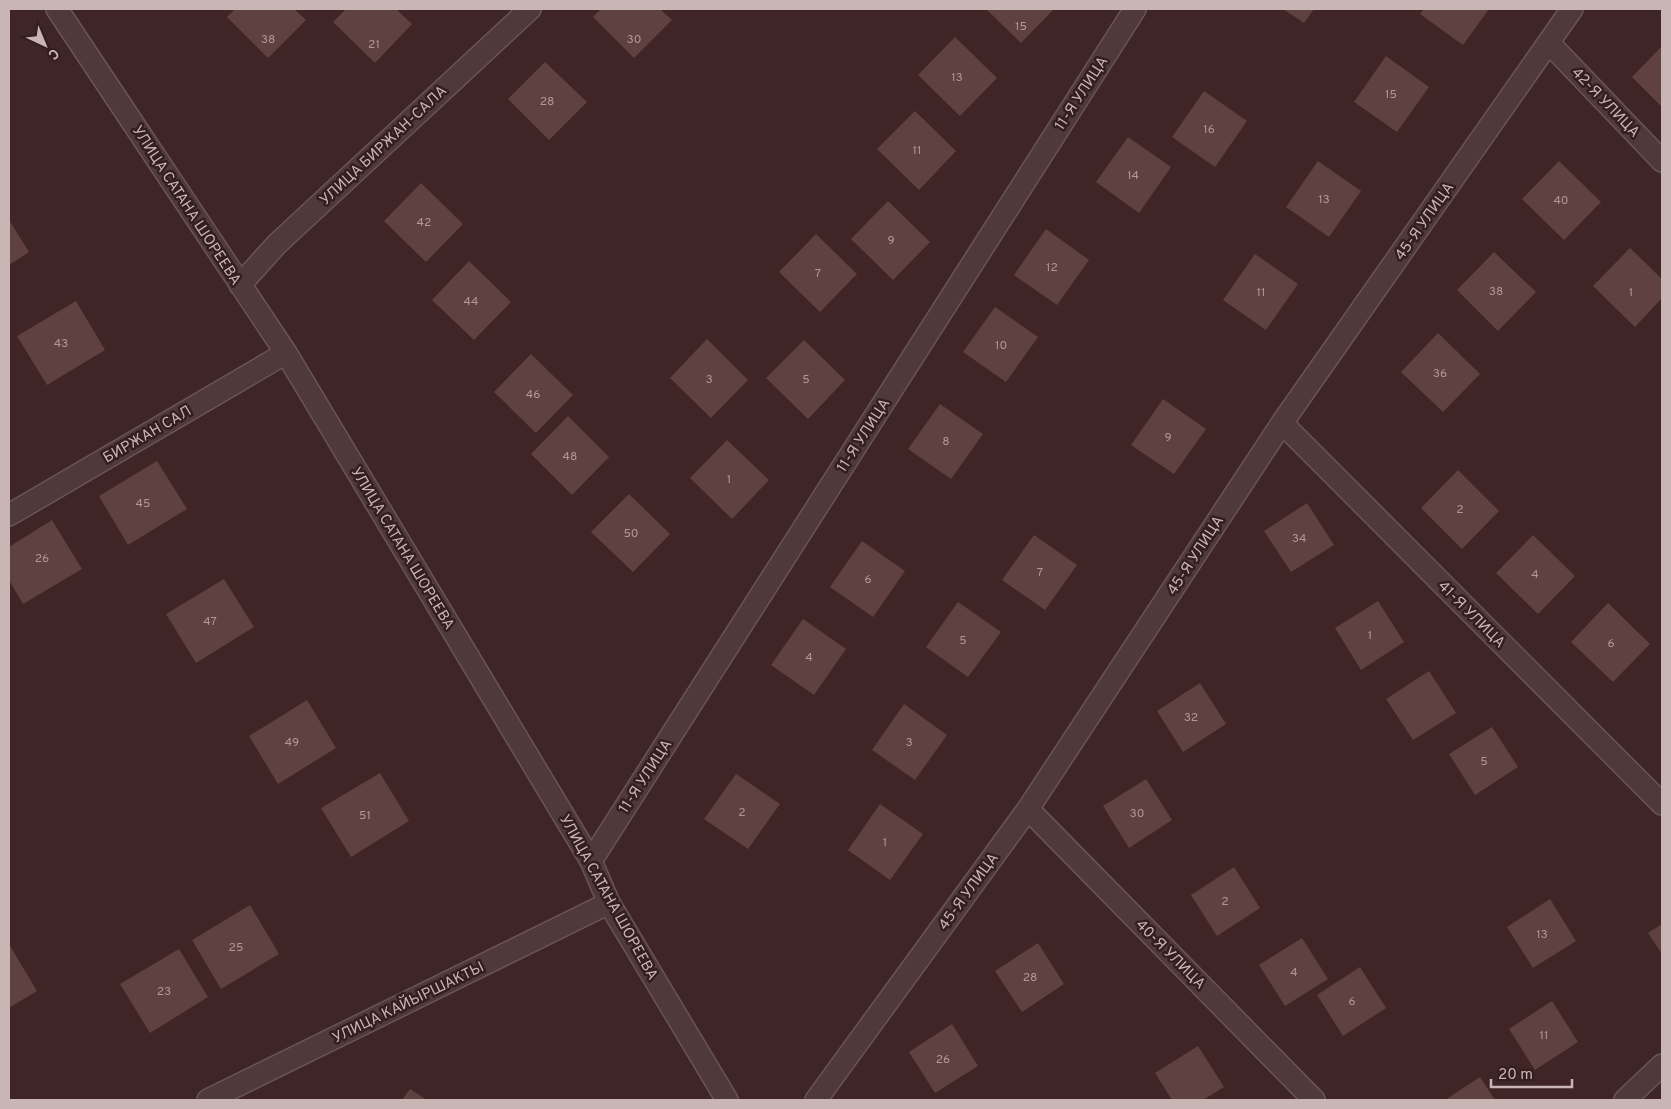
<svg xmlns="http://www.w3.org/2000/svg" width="1671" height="1109" viewBox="0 0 1671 1109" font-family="Overpass,sans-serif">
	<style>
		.building { fill: #5f4142 }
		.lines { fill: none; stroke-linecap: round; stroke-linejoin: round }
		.street-casing { stroke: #6a5454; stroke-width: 24 }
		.street { stroke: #4f3939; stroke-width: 21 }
		.labels { text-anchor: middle; stroke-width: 5; stroke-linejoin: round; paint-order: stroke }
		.number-label { font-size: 12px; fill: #af9898 }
		.street-label { font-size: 15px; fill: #cab5b5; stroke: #341e1e }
	</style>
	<rect width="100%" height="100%" fill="#3f2526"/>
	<path class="building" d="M235 9H294L306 20 268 58 227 17Z
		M346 9H396L412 24 375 63 333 22Z
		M601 9H660L672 20 634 58 593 17Z
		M986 9H1054L1021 43Z
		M1283 9H1314L1304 23Z
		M1424 9H1489L1463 45 1420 14Z
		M955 37 997 78 960 116 918 75Z
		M1662 46V107L1632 77Z
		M1386 56 1429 87 1397 132 1354 102Z
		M545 62 587 102 549 140 508 99Z
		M1204 91 1247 121 1215 167 1172 137Z
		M915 111 956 151 919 190 877 149Z
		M1128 137 1171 167 1139 213 1096 182Z
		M1318 161 1361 191 1329 237 1286 207Z
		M1559 161 1601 202 1564 240 1522 199Z
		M421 183 463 224 426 262 384 221Z
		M888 201 930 242 893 280 851 239Z
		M9 220 29 252 9 265Z
		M1046 229 1089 260 1057 305 1014 275Z
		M816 234 857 274 820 312 779 272Z
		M1630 248 1662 279V298L1635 327 1593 286Z
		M1494 252 1536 292 1498 331 1457 290Z
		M1255 254 1298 284 1266 330 1223 300Z
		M469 261 511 302 474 340 432 300Z
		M76 301 105 350 47 385 17 336Z
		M995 307 1038 337 1006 382 963 352Z
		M1438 333 1480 374 1443 412 1401 372Z
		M707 339 748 380 711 418 670 378Z
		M804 340 845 380 808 419 766 378Z
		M531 354 573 395 536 433 494 392Z
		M1163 399 1206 429 1174 474 1131 445Z
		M940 404 983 434 951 479 908 449Z
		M568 416 609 457 572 495 531 454Z
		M727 440 769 480 732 519 690 478Z
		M157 461 187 509 128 545 99 496Z
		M1458 470 1499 511 1462 549 1421 508Z
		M629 494 670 534 633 572 591 532Z
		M1307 503 1334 545 1291 572 1264 531Z
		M52 520 82 569 23 604 9 580V547Z
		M1034 535 1077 565 1045 610 1002 580Z
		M1533 535 1575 576 1538 614 1496 573Z
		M862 541 905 571 873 617 830 587Z
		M224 579 254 627 196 663 166 614Z
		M1378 601 1404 642 1361 670 1335 628Z
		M958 602 1001 632 968 677 926 647Z
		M1608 603 1650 644 1613 682 1571 642Z
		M803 619 846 649 814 695 771 665Z
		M1429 671 1456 713 1413 740 1386 699Z
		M1200 683 1226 724 1183 752 1157 711Z
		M307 700 336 748 278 784 249 736Z
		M904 704 947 735 915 780 872 750Z
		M1492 727 1518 767 1475 795 1449 754Z
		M380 773 409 821 351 857 321 808Z
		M736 774 780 804 748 849 704 819Z
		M1146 779 1172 820 1129 848 1103 806Z
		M880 804 923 834 890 880 848 850Z
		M1234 867 1260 908 1217 936 1191 895Z
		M1550 899 1576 941 1533 968 1507 927Z
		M250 905 279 954 221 989 192 940Z
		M1662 924V954L1648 933Z
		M1302 938 1328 979 1285 1006 1259 965Z
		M1038 943 1064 984 1022 1012 995 971Z
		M9 944 37 991 9 1008Z
		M179 949 208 997 150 1033 120 984Z
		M1360 967 1386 1008 1343 1036 1317 995Z
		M1552 1001 1578 1042 1535 1070 1509 1029Z
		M952 1024 978 1066 935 1093 909 1052Z
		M1198 1046 1224 1087 1203 1100H1172L1155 1073Z
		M1480 1077 1495 1100H1445Z
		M410 1089 427 1100H402Z"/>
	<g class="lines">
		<defs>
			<path id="street" d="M57 9 286 353 591 861 609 903 727 1100
				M1549 43 1662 161
				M240 285 277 244 530 9
				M1282 423 1662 804
				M9 515 286 353
				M1028 809 1314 1100
				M591 861 1135 9
				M208 1100 609 903
				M816 1100 1028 809 1282 423 1572 9
				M1625 1100 1662 1065"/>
		</defs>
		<use href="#street" class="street-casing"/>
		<use href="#street" class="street"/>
	</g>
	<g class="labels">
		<g class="number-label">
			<text x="1021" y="30">15</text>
			<text x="268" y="43">38</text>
			<text x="634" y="43">30</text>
			<text x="374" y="48">21</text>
			<text x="957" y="81">13</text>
			<text x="1391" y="98">15</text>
			<text x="547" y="105">28</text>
			<text x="1209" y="133">16</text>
			<text x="917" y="154">11</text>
			<text x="1133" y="179">14</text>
			<text x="1324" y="203">13</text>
			<text x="1561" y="204">40</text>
			<text x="424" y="226">42</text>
			<text x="891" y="244">9</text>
			<text x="1052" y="271">12</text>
			<text x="818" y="277">7</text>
			<text x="1496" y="295">38</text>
			<text x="1261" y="296">11</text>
			<text x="1631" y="296">1</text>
			<text x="471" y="305">44</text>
			<text x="61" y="347">43</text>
			<text x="1001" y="349">10</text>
			<text x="1440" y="377">36</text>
			<text x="709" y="383">3</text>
			<text x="806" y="383">5</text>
			<text x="533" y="398">46</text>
			<text x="1168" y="441">9</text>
			<text x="946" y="445">8</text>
			<text x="570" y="460">48</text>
			<text x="729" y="483">1</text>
			<text x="143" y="507">45</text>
			<text x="1460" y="513">2</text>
			<text x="631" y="537">50</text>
			<text x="1299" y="542">34</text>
			<text x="42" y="562">26</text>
			<text x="1040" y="576">7</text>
			<text x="1535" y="578">4</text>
			<text x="868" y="583">6</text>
			<text x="210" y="625">47</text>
			<text x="1370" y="639">1</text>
			<text x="963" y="644">5</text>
			<text x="1611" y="647">6</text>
			<text x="809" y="661">4</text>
			<text x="1191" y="721">32</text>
			<text x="292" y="746">49</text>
			<text x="909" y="746">3</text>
			<text x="1484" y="765">5</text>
			<text x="742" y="816">2</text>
			<text x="1137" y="817">30</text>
			<text x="365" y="819">51</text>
			<text x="885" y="846">1</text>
			<text x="1225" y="905">2</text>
			<text x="1542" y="938">13</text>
			<text x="236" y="951">25</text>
			<text x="1294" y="976">4</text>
			<text x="1030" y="981">28</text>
			<text x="164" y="995">23</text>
			<text x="1352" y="1005">6</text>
			<text x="1544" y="1039">11</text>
			<text x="943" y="1063">26</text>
		</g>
		<g class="street-label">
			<text transform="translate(1081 93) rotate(-57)" y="5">11-Я УЛИЦА</text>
			<text transform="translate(1606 102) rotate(46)" y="5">42-Я УЛИЦА</text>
			<text transform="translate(383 145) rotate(-43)" y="5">УЛИЦА БИРЖАН-САЛА</text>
			<text transform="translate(187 205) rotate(57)" y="5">УЛИЦА САТАНА ШОРЕЕВА</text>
			<text transform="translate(1424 221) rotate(-55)" y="5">45-Я УЛИЦА</text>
			<text transform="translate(147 434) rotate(-30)" y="5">БИРЖАН САЛ</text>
			<text transform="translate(863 435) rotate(-57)" y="5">11-Я УЛИЦА</text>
			<text transform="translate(403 548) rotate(59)" y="5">УЛИЦА САТАНА ШОРЕЕВА</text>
			<text transform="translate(1195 555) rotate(-57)" y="5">45-Я УЛИЦА</text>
			<text transform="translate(1472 614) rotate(45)" y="5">41-Я УЛИЦА</text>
			<text transform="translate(645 776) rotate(-57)" y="5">11-Я УЛИЦА</text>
			<text transform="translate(968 891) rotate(-54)" y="5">45-Я УЛИЦА</text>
			<text transform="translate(609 897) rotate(61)" y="5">УЛИЦА САТАНА ШОРЕЕВА</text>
			<text transform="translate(1171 954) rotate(45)" y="5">40-Я УЛИЦА</text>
			<text transform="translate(408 1002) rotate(-26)" y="5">УЛИЦА КАЙЫРШАКТЫ</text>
		</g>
	</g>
	<rect width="1671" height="1109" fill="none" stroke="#cab5b5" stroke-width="20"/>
	<g transform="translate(45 45) rotate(136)" stroke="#341e1e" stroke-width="4" paint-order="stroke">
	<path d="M0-4L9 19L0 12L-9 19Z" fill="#cab5b5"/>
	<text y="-8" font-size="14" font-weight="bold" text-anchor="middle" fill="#cab5b5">С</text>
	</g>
	<path d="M1491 1079v8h81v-8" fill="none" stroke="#cab5b5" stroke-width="2.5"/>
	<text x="1498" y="1079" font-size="15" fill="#cab5b5" stroke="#341e1e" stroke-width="4" paint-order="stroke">20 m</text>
</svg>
